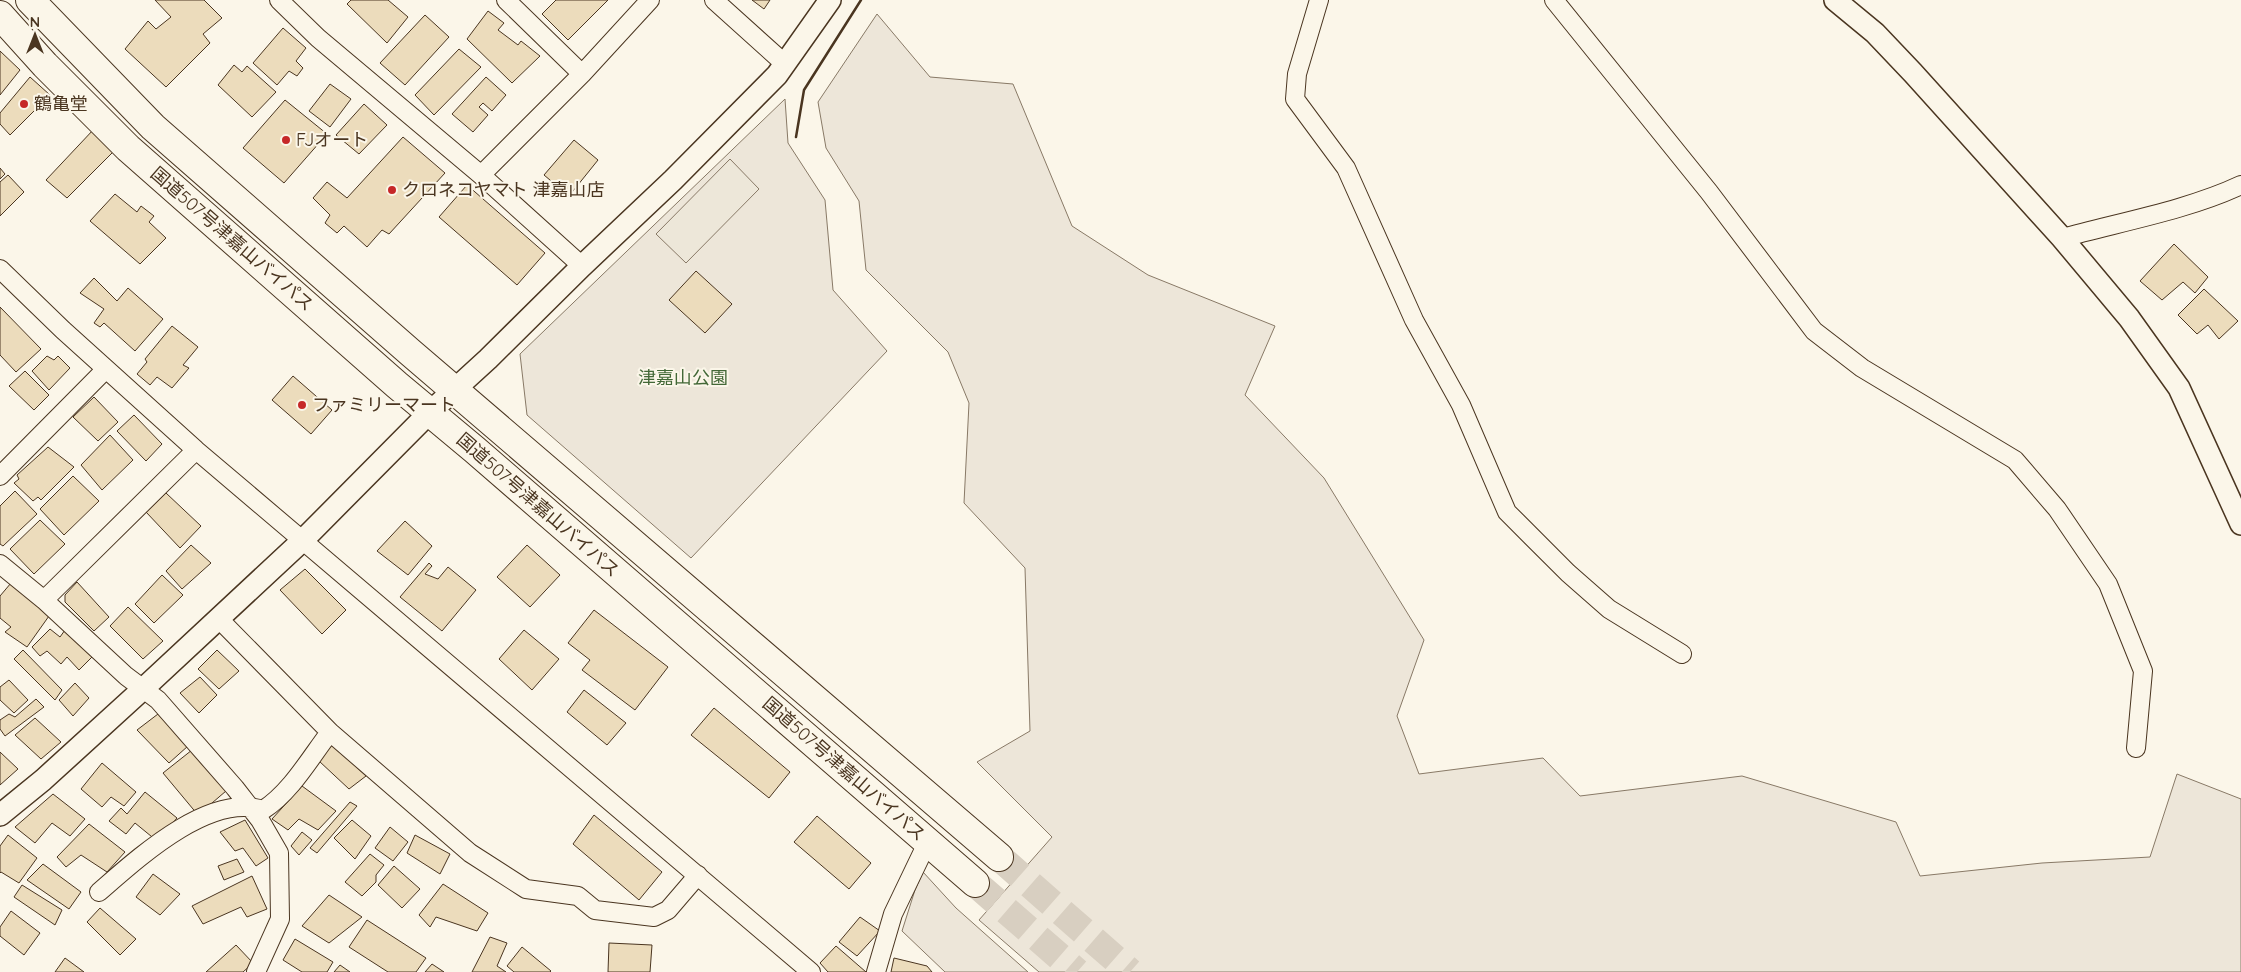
<svg xmlns="http://www.w3.org/2000/svg" width="2241" height="972" viewBox="0 0 2241 972" font-family="Quicksand,'Noto Sans JP',sans-serif">
	<style>
		.green { fill: #ede6d9; stroke: #887966 }
		.parking { fill: #ede7d9; stroke: #887966 }
		.building { fill: #ecdcbc; stroke: #4a3520 }
		.lines { fill: none; stroke-linecap: round; stroke-linejoin: round }
		.trunk-tunnel { stroke: #d8cfc1; stroke-width: 28; stroke-dasharray: 28 14; stroke-linecap: butt }
		.minor-casing { stroke: #4a3520; stroke-width: 20 }
		.tertiary-casing { stroke: #4a3520; stroke-width: 24 }
		.trunk-casing { stroke: #4a3520; stroke-width: 30 }
		.minor { stroke: #fbf6e9; stroke-width: 18 }
		.tertiary { stroke: #fbf6e9; stroke-width: 21 }
		.trunk { stroke: #fbf6e9; stroke-width: 28 }
		.wall { stroke: #4a3520; stroke-width: 2.5 }
		.poi-dot { fill: #c62828; stroke: #fbf6e9; stroke-width: 2 }
		.labels { text-anchor: middle; stroke-width: 4; stroke-linejoin: round; paint-order: stroke }
		.poi-label { font-size: 18px; fill: #4a3520; stroke: #fbf6e9; text-anchor: start }
		.street-label { font-size: 18px; fill: #4a3520; stroke: #fbf6e9 }
		.park-label { font-size: 18px; fill: #436837; stroke: #fbf6e9 }
	</style>
	<rect width="100%" height="100%" fill="#fbf6e9"/>
	<path class="green" d="M877 14 930 77 1013 84 1072 226 1148 275 1275 326 1245 395 1324 478 1424 640 1397 716 1419 774 1543 758 1580 796 1742 776 1896 822 1920 876 2042 863 2150 857 2177 774 2241 799V972H1039L979 920 1052 837 977 762 1030 731 1025 568 964 503 969 403 948 352 866 270 859 201 826 148 818 102Z
		M785 99 788 143 825 200 833 290 887 351 691 558 527 415 520 354Z
		M923 872 956 908 1028 972H945L902 931 915 890Z"/>
	<path class="parking" d="M730 159 759 189 686 263 656 234Z"/>
	<path class="building" d="M155 0H204L222 18 203 34 210 43 166 87 125 49 148 21 156 29 171 17Z
		M351 0H388L408 17 387 43 347 4Z
		M556 0H608L568 40 542 14Z
		M752 0H770L764 9Z
		M488 11 504 23 498 30 518 45 521 41 540 56 512 83 467 39Z
		M425 15 449 37 405 85 380 63Z
		M283 28 306 48 296 61 303 68 297 76 289 71 277 85 253 63Z
		M459 49 481 67 434 115 415 95Z
		M0 51 20 70 0 95Z
		M234 65 242 72 247 66 276 92 252 117 218 85Z
		M30 77 50 95 10 135 0 124V113Z
		M486 77 506 95 492 111 483 103 479 107 488 115 473 132 452 114Z
		M330 84 351 99 330 127 309 111Z
		M285 100 327 134 284 183 243 148Z
		M364 104 387 125 359 154 336 135Z
		M94 129 115 150 67 198 46 180Z
		M403 137 445 173 389 234 382 230 367 247 344 226 337 233 325 223 330 215 313 198 327 182 347 198Z
		M574 140 598 160 569 196 544 175Z
		M0 168 5 174 0 179Z
		M8 175 24 192 0 216V182Z
		M467 185 545 253 517 285 439 217Z
		M115 194 137 212 141 206 154 216 149 222 166 238 140 264 90 221Z
		M2174 244 2208 277 2195 293 2183 282 2162 300 2140 281Z
		M696 271 732 304 705 333 669 300Z
		M94 278 117 301 128 288 163 319 135 351 104 323 100 327 94 323 104 309 80 293Z
		M2204 289 2238 321 2219 339 2208 325 2197 334 2178 315Z
		M0 307 41 349 16 372 0 355Z
		M172 326 198 347 183 365 189 368 172 388 157 377 150 385 137 374 147 362 145 359Z
		M47 356 54 360 58 356 70 368 49 390 32 371Z
		M25 371 49 395 34 410 9 386Z
		M293 376 332 410 311 434 272 400Z
		M94 397 118 422 98 441 73 417Z
		M134 415 162 444 146 461 117 431Z
		M110 435 133 460 102 490 81 465Z
		M48 447 74 467 41 500 38 497 33 501 14 483 19 479 17 475Z
		M73 476 99 501 64 535 40 509Z
		M15 491 37 514 3 546 0 544V506Z
		M166 493 201 526 180 548 146 512Z
		M40 520 65 544 34 574 10 549Z
		M405 521 432 546 408 575 377 551Z
		M191 545 211 563 182 589 166 571Z
		M527 545 560 575 530 607 497 577Z
		M429 563 432 566 425 574 438 579 448 567 476 590 442 631 400 597Z
		M305 569 346 610 322 634 280 590Z
		M162 575 183 595 154 623 135 604Z
		M77 582 109 617 94 631 65 602V595Z
		M11 583 49 616 27 647 5 632 11 627 0 618V596Z
		M128 607 163 641 143 659 110 626Z
		M594 610 668 667 635 710 582 670 590 660 568 643Z
		M50 629 60 637 65 630 92 657 79 670 67 657 61 664 47 651 40 656 32 647Z
		M524 630 559 659 532 690 499 659Z
		M23 650 62 690 55 700 14 659Z
		M217 650 239 671 219 689 198 669Z
		M200 677 217 695 199 713 180 693Z
		M9 680 28 700 14 713 0 700V687Z
		M75 683 89 698 73 716 59 700Z
		M584 690 626 723 607 745 567 712Z
		M36 699 44 707 5 736 0 729V720L9 714 15 717Z
		M714 708 790 772 769 798 691 735Z
		M158 714 188 746 169 763 137 730Z
		M35 718 61 742 41 759 15 735Z
		M332 744 366 776 349 789 319 761Z
		M192 750 226 791 198 815 163 773Z
		M0 752 18 769 0 785Z
		M102 763 136 792 124 806 111 797 102 807 81 789Z
		M302 786 336 811 318 830 299 819 288 830 272 819Z
		M145 792 177 818 157 841 135 823 126 834 109 821 121 808 127 814Z
		M53 794 85 819 70 836 52 823 35 843 15 827Z
		M350 802 357 806 317 853 310 848Z
		M594 815 662 872 639 900 573 844Z
		M817 816 871 863 849 889 794 842Z
		M245 820 268 858 256 866 243 848 235 851 220 832Z
		M352 820 371 836 355 859 334 838Z
		M89 824 125 852 107 872 81 855 66 867 57 857Z
		M390 827 408 842 393 861 375 848Z
		M302 832 312 840 299 855 291 846Z
		M8 835 37 858 19 883 1 872 0 873V846Z
		M415 835 450 854 440 874 407 853Z
		M370 854 384 865 376 875V882L362 896 345 882Z
		M237 859 244 872 224 880 218 866Z
		M43 864 81 892 69 909 27 880Z
		M394 866 420 889 402 908 378 885Z
		M153 874 180 894 160 915 136 897Z
		M252 876 267 909 247 917 241 907 203 924 192 906Z
		M443 884 488 913 477 931 436 917 430 927 419 915Z
		M22 885 62 910 55 925 14 897Z
		M329 895 362 917 329 943 302 926Z
		M100 908 136 939 120 955 87 922Z
		M11 911 40 933 24 955 0 936V927Z
		M860 917 880 931 857 956 839 942Z
		M367 920 426 958 416 972H388L349 947Z
		M490 937 507 943 497 966 506 972H472Z
		M295 939 333 962 327 972H302L283 960Z
		M609 943 652 945 650 972H608Z
		M236 945 253 963 243 972H206Z
		M836 946 866 972H828L820 963Z
		M522 947 551 971 550 972H514L507 966Z
		M65 958 84 972H55Z
		M894 958 927 966 932 972H891Z
		M432 964 444 972H425Z
		M340 965 350 972H334Z"/>
	<g class="lines">
		<path class="trunk-tunnel" d="M999 857 1130 972
			M975 883 1077 972"/>
		<defs>
			<path id="minor" d="M279 0 318 38 481 175 582 266
				M506 0 582 74
				M714 0 785 64
				M1319 0 1297 74 1295 99 1346 168 1414 320 1461 405 1507 512 1568 573 1609 609 1682 654
				M1554 0 1709 192 1814 331 1862 368 2015 460 2057 509 2108 584 2143 671 2136 748
				M481 175 582 74 650 0
				M2062 238C2120 222 2188 210 2241 185
				M0 269 63 330 196 450 811 972
				M0 476 106 369
				M0 564 44 600 126 676 158 700 235 788 260 820 279 853 280 919 256 972
				M44 600 196 450
				M218 618 330 732 470 853 526 889 578 896 595 910 654 917 668 910 698 875
				M99 892C137 859 209 792 263 810 291 792 310 758 330 732
				M876 972 893 914 928 841"/>
			<path id="tertiary" d="M1835 0 1875 33 1913 73 2062 238 2129 318 2179 388 2241 524
				M0 815 43 780 144 688 303 540 430 412 488 359 582 266 673 180 777 75 830 0"/>
			<path id="trunk" d="M30 0 153 127 411 353 999 857
				M0 15 45 65 128 148 397 385 475 450 975 883"/>
		</defs>
		<use href="#minor" class="minor-casing"/>
		<use href="#tertiary" class="tertiary-casing"/>
		<use href="#trunk" class="trunk-casing"/>
		<use href="#minor" class="minor"/>
		<use href="#tertiary" class="tertiary"/>
		<use href="#trunk" class="trunk"/>
		<path class="wall" d="M796 137 804 90 861 0"/>
	</g>
	<g class="poi-dot">
		<circle cx="24" cy="104" r="5"/>
		<circle cx="286" cy="140" r="5"/>
		<circle cx="392" cy="190" r="5"/>
		<circle cx="302" cy="405" r="5"/>
	</g>
	<g class="labels">
		<g class="poi-label">
			<text x="34" y="110">鶴亀堂</text>
			<text x="296" y="146">FJオート</text>
			<text x="402" y="196">クロネコヤマト 津嘉山店</text>
			<text x="312" y="411">ファミリーマート</text>
		</g>
		<g class="street-label">
			<text transform="translate(232 239) rotate(41)" y="6">国道507号津嘉山バイパス</text>
			<text transform="translate(538 505) rotate(41)" y="6">国道507号津嘉山バイパス</text>
			<text transform="translate(844 769) rotate(41)" y="6">国道507号津嘉山バイパス</text>
		</g>
		<g class="park-label">
			<text x="683" y="384">津嘉山公園</text>
		</g>
	</g>
	<g transform="translate(35 35)" stroke="#fbf6e9" stroke-width="4" paint-order="stroke">
	<path d="M0-4L9 19L0 12L-9 19Z" fill="#4a3520"/>
	<text y="-8" font-size="14" font-weight="bold" text-anchor="middle" fill="#4a3520">N</text>
	</g>
</svg>
